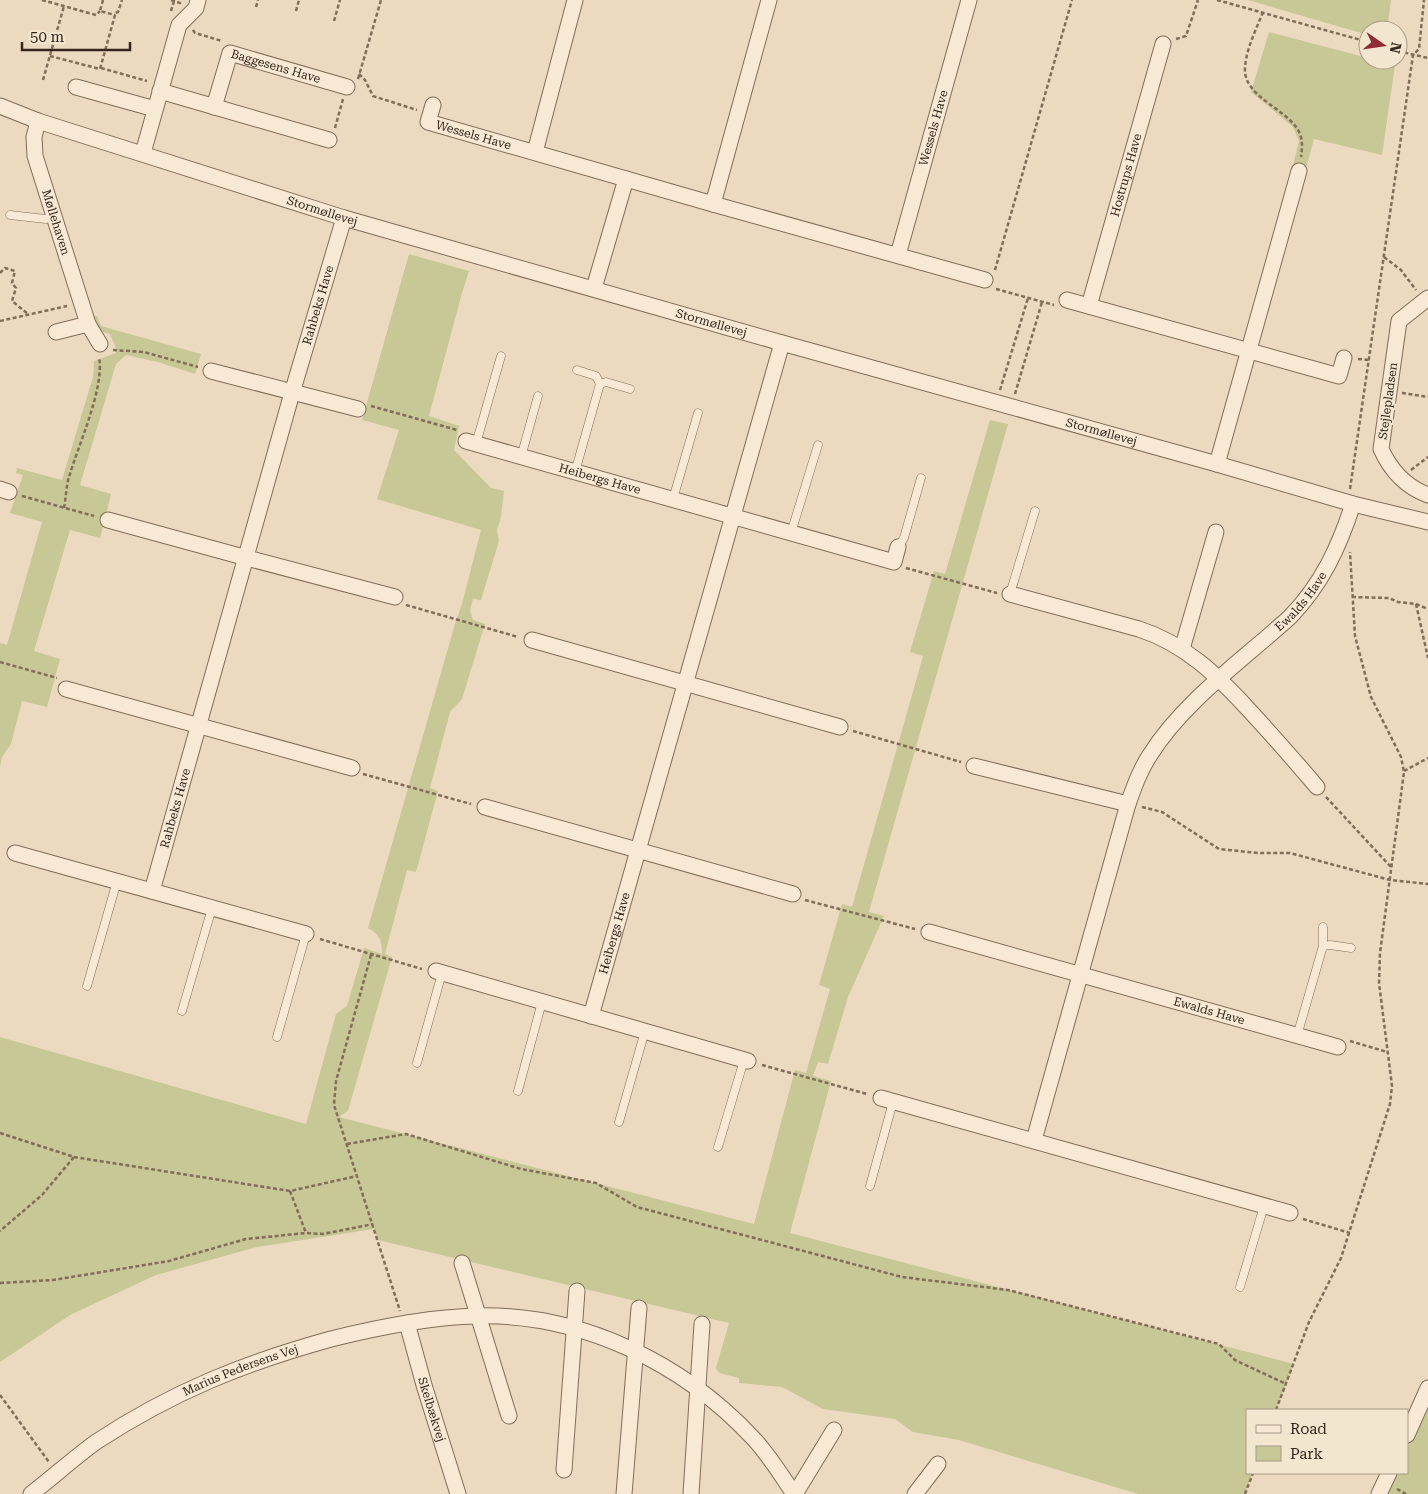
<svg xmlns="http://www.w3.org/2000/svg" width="1428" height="1494" viewBox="0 0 1428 1494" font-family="'Roboto Serif',serif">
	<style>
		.green { fill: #c7c895 }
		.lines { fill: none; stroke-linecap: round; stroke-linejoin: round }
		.service-casing { stroke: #836c59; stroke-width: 9 }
		.minor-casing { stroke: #836c59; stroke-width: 17 }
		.path { stroke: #836c59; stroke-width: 2.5; stroke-dasharray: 4 2.5; stroke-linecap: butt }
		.service { stroke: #f7e9d3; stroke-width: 8 }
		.minor { stroke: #f7e9d3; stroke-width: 15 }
		.labels { text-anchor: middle; stroke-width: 4; stroke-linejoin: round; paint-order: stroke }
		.street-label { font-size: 12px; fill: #34261d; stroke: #f3e6cf }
	</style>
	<rect width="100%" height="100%" fill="#ebdac0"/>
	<path class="green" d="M1248 0H1391L1387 30H1368V35Z
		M1269 32 1368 58V60H1376L1395 65 1382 155 1314 139 1306 168 1293 165 1299 141 1293 127 1251 92Z
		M409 254 469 271 462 293 429 416 459 426 454 450 491 488 504 491 501 517 497 530 499 541 481 600 473 599 470 610 473 620 485 624 462 699 450 712 430 788 438 791 416 872 407 870 385 954 392 957 348 1111 339 1117 754 1224 795 1070 806 1073 830 989 819 985 842 904 852 907 923 656 910 652 934 571 945 574 990 420 1008 424 869 912 884 916 848 997 828 1064 818 1062 813 1076 831 1081 790 1233 1294 1364 1276 1410H1247V1473H1253L1245 1494H1138L959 1440 913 1432 895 1419 823 1409 782 1387 739 1383V1378L719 1373 716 1368 729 1323 378 1240 374 1229 257 1247 156 1275 70 1315 0 1362V1037L306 1124 336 1014 347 1006 364 948 382 954C382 940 380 935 368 928L455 624 462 604 481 530 377 499 399 430 362 420Z
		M92 316H97L101 326 201 354 195 374 158 362 126 355 116 364 80 485 111 494 100 538 70 530 34 651 60 659 47 707 22 701 11 744 2 757 0 767V643L7 645 42 522 10 513 23 475 16 473 17 468 62 480 93 377 94 361 116 353V348L110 334 96 330Z
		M1428 1403V1494H1384L1395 1473H1407V1448Z"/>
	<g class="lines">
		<defs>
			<path id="service" d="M10 215 46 219 54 216
				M577 370 596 376 600 384 606 382 630 389
				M476 444 501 356
				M521 457 538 396
				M575 472 600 384
				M673 499 698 413
				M791 533 818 445
				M898 547 904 538 921 478
				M1010 594 1035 511
				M1323 927V946L1330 945 1351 948
				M87 986 117 881
				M182 1011 212 908
				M1297 1036 1323 946
				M277 1037 306 934
				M417 1063 442 973
				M518 1091 542 1002
				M619 1122 645 1031
				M718 1147 744 1060
				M870 1186 893 1102
				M1240 1287 1264 1206"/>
			<g id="minor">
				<path d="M76 87 155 109"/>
				<path d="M160 91 329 140"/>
				<path id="s1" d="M433 105 428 122 713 204 985 280"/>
				<path id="s2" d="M0 106 38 121 344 218 782 343 1217 464 1353 504 1428 522"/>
				<path id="s3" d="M214 107 230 53 347 87"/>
				<path id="s4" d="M38 121 34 137 35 156 88 324 100 344"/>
				<path d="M535 152 575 0"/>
				<path d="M143 153 179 25 196 8 198 0"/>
				<path d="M713 204 769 0"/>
				<path id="s5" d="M898 255 969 0"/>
				<path d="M594 288 626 179"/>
				<path d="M1428 298 1399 321 1381 449C1391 471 1406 487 1428 495"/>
				<path d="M1067 300 1339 376 1344 358"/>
				<path id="s6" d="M1089 306 1163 44"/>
				<path d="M56 332 88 324"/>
				<path d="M211 371 358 409"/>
				<path id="s7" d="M466 441 894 562 898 547"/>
				<path d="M1217 464 1299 171"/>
				<path d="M0 489 9 492"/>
				<path d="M108 520 247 558 395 597"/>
				<path d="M1010 594 1139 629C1185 644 1217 675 1249 710 1272 735 1295 761 1317 787"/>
				<path d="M532 640 840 727"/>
				<path d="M1182 649 1216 532"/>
				<path d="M66 689 352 768"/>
				<path d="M974 766 1128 804 1034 1140"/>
				<path id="s8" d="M1128 804C1134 787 1140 770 1150 755 1183 702 1244 659 1290 617 1322 584 1339 547 1353 504"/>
				<path d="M485 807 793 894"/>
				<path d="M15 853 306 934"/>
				<path id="s9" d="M152 891 292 393 344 218"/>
				<path id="s10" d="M929 932 1338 1047"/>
				<path d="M436 971 748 1061"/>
				<path id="s11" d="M591 1016 782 343"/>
				<path d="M881 1098 1290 1213"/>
				<path d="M462 1263 509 1416"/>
				<path id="s12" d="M407 1323 424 1385 458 1494"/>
				<path d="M1407 1435 1428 1388"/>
				<path d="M564 1470 577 1291"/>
				<path id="s13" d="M31 1494C53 1477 74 1458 96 1442 172 1392 244 1363 331 1339 379 1327 428 1317 477 1316 581 1313 683 1363 753 1438 769 1455 781 1475 794 1494"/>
				<path d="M624 1494 639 1308"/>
				<path d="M691 1494 702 1324"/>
				<path d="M795 1494 834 1430"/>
				<path d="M915 1494 938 1464"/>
				<path d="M1379 1494 1389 1473"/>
			</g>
		</defs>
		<use href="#service" class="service-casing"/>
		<use href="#minor" class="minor-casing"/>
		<path class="path" d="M42 0 96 15 100 11
			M103 0 100 11 115 15
			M171 0 180 3 181 0
			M1217 0 1368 42
			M256 7 258 0
			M171 11 174 1
			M296 11 299 0
			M1263 12C1256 30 1246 49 1245 68 1243 98 1290 109 1300 134 1303 142 1302 149 1301 157
			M334 21 340 0
			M193 30 195 33 222 41
			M1176 39 1186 36 1198 0
			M1398 51 1428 58
			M50 56 100 69 115 15V13L118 12 122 0
			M101 68 147 81
			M359 74 365 80 373 96 417 110
			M358 79 381 0
			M43 80 64 6
			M335 128 343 99
			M1384 257 1401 270 1416 290
			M995 270 1072 0
			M0 273 5 268 15 271 12 283 16 288 12 301 28 314
			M996 289 1054 305
			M0 321 67 306
			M113 350 144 352 198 367
			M1358 359 1369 360
			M1000 390 1028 298
			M1402 393 1428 397
			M1015 394 1042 302
			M371 406 457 430
			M1411 470 1428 457
			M1350 489 1413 55 1419 49 1424 0
			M22 496 94 516
			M64 508C66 498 66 487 69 477 78 446 105 387 99 357
			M906 568 997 593
			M1352 597 1389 598 1398 602 1416 604 1428 609
			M1416 604 1428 658
			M406 605 518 637
			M0 662 57 678
			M853 731 961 762
			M1404 771 1428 758
			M363 774 471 804
			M1326 797 1391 867
			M1142 807 1162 812 1219 849 1258 853H1290L1390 880 1428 884
			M805 900 915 929
			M320 939 422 969
			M371 955 336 1081 334 1105 400 1311
			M1350 1041 1387 1052
			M762 1065 867 1094
			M0 1133 74 1157 42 1195 0 1231
			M347 1144 406 1134 521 1169 596 1183 637 1207 902 1277 1008 1290 1219 1344 1235 1360 1286 1384
			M74 1157 290 1191 357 1176
			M290 1191 306 1233
			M1303 1219 1350 1233
			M0 1283 53 1280 169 1261 246 1239 306 1233 323 1234 373 1224
			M0 1395 49 1462
			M1276 1410 1309 1322 1341 1258 1390 1104 1392 1086 1379 983 1380 953 1404 772 1401 757 1371 697 1355 636 1350 552
			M1397 1489 1406 1494
			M1245 1494 1253 1473"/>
		<use href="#service" class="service"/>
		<use href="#minor" class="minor"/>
	</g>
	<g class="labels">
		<g class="street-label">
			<text dy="4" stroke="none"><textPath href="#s3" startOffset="104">Baggesens Have</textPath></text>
			<text dy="4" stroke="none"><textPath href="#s5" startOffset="132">Wessels Have</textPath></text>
			<text dy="4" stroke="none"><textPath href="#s1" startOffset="65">Wessels Have</textPath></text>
			<text dy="4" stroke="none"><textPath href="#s6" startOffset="136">Hostrups Have</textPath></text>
			<text dy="4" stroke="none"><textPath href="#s2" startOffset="339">Stormøllevej</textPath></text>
			<text dy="4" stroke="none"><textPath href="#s4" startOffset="105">Møllehaven</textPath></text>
			<text dy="4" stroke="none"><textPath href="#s9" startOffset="609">Rahbeks Have</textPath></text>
			<text dy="4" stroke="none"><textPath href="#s2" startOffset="744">Stormøllevej</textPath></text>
			<text transform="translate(1388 401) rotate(-82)" y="4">Stejlepladsen</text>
			<text dy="4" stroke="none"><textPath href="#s2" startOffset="1149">Stormøllevej</textPath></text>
			<text dy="4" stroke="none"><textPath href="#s7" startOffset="139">Heibergs Have</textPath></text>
			<text dy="4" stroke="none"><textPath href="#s8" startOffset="270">Ewalds Have</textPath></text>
			<text dy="4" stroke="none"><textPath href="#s9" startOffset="86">Rahbeks Have</textPath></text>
			<text dy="4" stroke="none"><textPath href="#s11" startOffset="86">Heibergs Have</textPath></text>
			<text dy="4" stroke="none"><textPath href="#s10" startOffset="291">Ewalds Have</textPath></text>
			<text dy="4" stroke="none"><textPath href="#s13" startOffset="245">Marius Pedersens Vej</textPath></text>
			<text dy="4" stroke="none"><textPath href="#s12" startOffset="90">Skelbækvej</textPath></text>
		</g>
	</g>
	<rect x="1246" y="1409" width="162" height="65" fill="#f3e6cf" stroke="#a79988"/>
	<rect x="1256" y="1425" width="25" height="8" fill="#f7e9d3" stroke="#a79988"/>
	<text x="1290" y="1434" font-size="15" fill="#34261d">Road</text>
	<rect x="1256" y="1446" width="25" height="15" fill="#c7c895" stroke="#a79988"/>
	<text x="1290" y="1459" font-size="15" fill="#34261d">Park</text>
	<g transform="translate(1383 45) rotate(103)"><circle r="24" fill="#f3e6cf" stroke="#a79988"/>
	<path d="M0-4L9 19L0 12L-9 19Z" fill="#8f2c36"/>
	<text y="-8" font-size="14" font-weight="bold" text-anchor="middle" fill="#34261d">N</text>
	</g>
	<path d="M22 42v8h108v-8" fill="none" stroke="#34261d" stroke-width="2.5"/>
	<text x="30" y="42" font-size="15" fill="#34261d" stroke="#f3e6cf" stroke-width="4" paint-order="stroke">50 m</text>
</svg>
